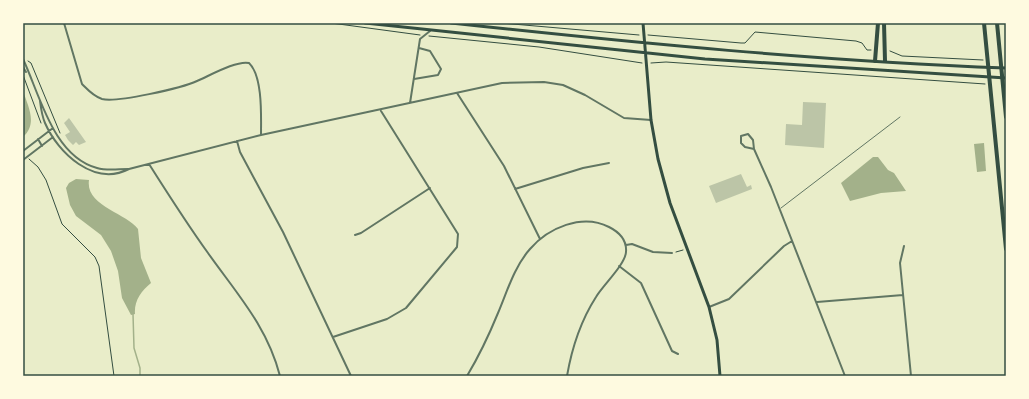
<svg xmlns="http://www.w3.org/2000/svg" width="1029" height="399" viewBox="0 0 1029 399" font-family="Signika,sans-serif">
	<style>
		.water { fill: #a3b18a }
		.lines { fill: none; stroke-linecap: round; stroke-linejoin: round }
		.stream { stroke: #a3b18a; stroke-width: 1.5 }
		.building { fill: #bcc5a7 }
		.path { stroke: #344e41; stroke-width: 1 }
		.service { stroke: #617663; stroke-width: 1 }
		.minor { stroke: #617663; stroke-width: 2 }
		.secondary { stroke: #344e41; stroke-width: 3 }
		.motorway { stroke: #344e41; stroke-width: 4 }
		.neatline { fill: none; stroke: #344e41; stroke-width: 1.5 }
	</style>
	<rect width="100%" height="100%" fill="#e9edc9"/>
	<path class="water" d="M23 91C28 106 38 124 23 137Z
		M984 143 986 171 977 172 974 144Z
		M873 157H878L888 170 894 173 906 191 881 193 850 201 841 183Z
		M76 179 89 180C85 206 127 213 138 229L141 258 151 283C141 291 134 301 135 314L131 315 122 298 118 271 111 251 101 235 76 216 70 205 66 188 69 183Z"/>
	<g class="lines">
		<path class="stream" d="M133 314 134 348 140 368V376"/>
	</g>
	<path class="building" d="M803 102 826 103 824 148 785 145 786 124 802 125Z
		M69 118 86 142 79 145 76 142 73 145 68 140 65 135 70 132 64 123Z
		M741 174 747 187 751 185 752 189 716 203 709 186Z"/>
	<g class="lines">
		<path class="path" d="M331 23 420 35
			M501 23 639 35
			M648 35 741 43H745L755 32 856 41 862 43 867 50H871
			M429 36 539 47 642 63
			M890 51 902 56 983 60
			M28 61 31 63 60 133
			M651 63 666 62 985 84
			M23 75 41 123
			M29 159 38 167 46 180 62 224 95 257 99 266 114 376
			M676 252 683 250"/>
		<path class="service" d="M781 208 900 117"/>
		<path class="minor" d="M64 23 82 84C88 90 93 96 102 99 116 103 182 88 197 81 209 76 237 60 249 63 263 76 261 117 261 135
			M23 59C40 95 53 156 97 168 107 171 118 169 128 169
			M23 67 26 72
			M414 79 438 75 441 69 430 51 419 48
			M457 93 504 166 540 239
			M40 101C41 109 42 116 45 123 58 153 94 187 129 169L261 135 502 83 544 82 563 85 585 95 624 118 651 120
			M410 103 420 39 430 31
			M38 139 42 146
			M237 141 240 152 283 232 351 376
			M754 149 745 147 741 143V136L748 134 753 140 754 149 771 187 845 376
			M23 151 53 128
			M23 160 53 137
			M149 164C168 194 187 224 208 253 237 294 267 326 280 376
			M515 189 583 168 609 163
			M355 235 361 233 430 188
			M626 245 632 244 653 252 672 253
			M904 246 900 263 911 376
			M619 266 641 283 672 351 678 354
			M817 302 903 295
			M709 307 729 299 784 246 792 241
			M333 337 387 319 406 308 457 247 458 234 381 111
			M467 376C479 356 489 335 498 313 507 292 514 267 530 249 548 228 582 213 609 227 619 232 627 240 626 252 625 265 603 285 596 297 580 322 572 347 567 376"/>
		<path class="secondary" d="M365 23 705 59 1006 78
			M451 23C636 43 820 61 1006 68
			M643 23 651 120 658 159 670 203 709 307 717 340 720 376"/>
		<path class="motorway" d="M884 23 885 61
			M984 23 1006 249
			M997 23 1006 117
			M875 61 878 23"/>
	</g>
	<rect width="1029" height="399" fill="none" stroke="#fefae0" stroke-width="48"/>
	<rect x="24" y="24" width="981" height="351" class="neatline"/>
</svg>
